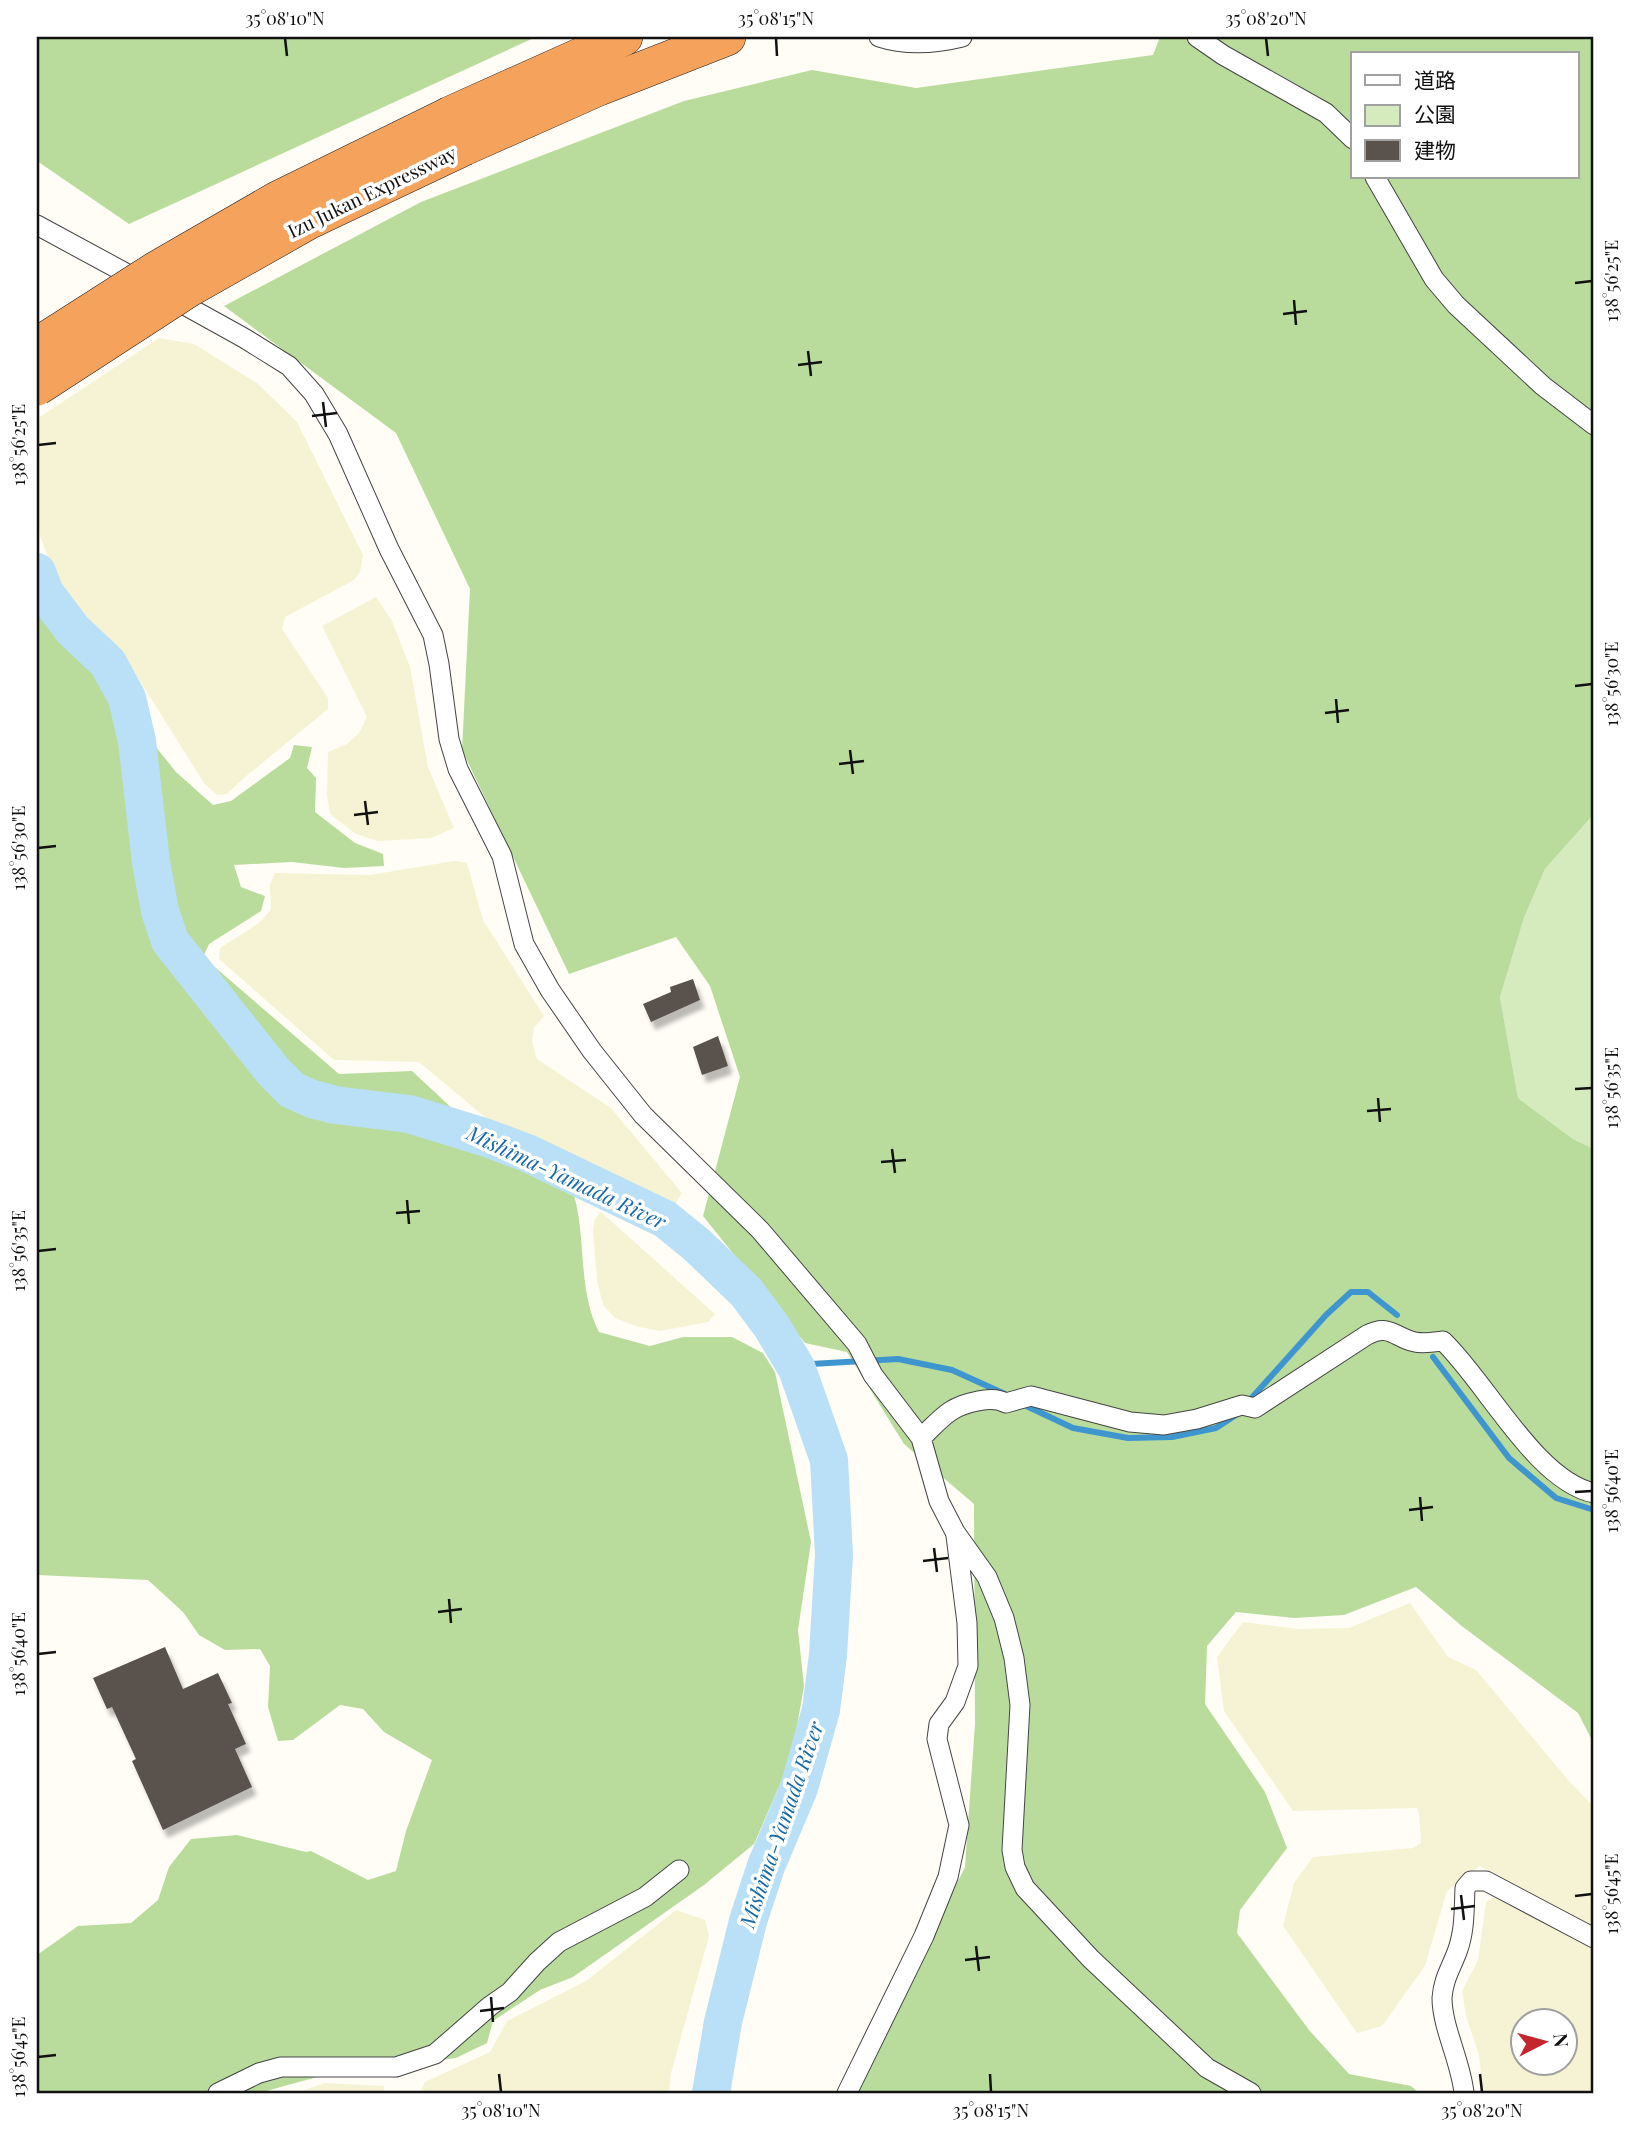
<svg xmlns="http://www.w3.org/2000/svg" width="1631" height="2130" viewBox="0 0 1631 2130" font-family="'Playfair Display','Noto Sans JP',serif">
	<style>
		.farmland { fill: #f6f3d4; fill-rule: evenodd }
		.green { fill: #d5ebbd }
		.forest { fill: #b9dc9c; fill-rule: evenodd }
		.lines { fill: none; stroke-linecap: round; stroke-linejoin: round }
		.stream { stroke: #3f96cf; stroke-width: 6 }
		.river { stroke: #b9e0f7; stroke-width: 38 }
		.building { fill: #5a524d; filter: url(#shadow) }
		.minor-casing { stroke: #444; stroke-width: 21 }
		.motorway-casing { stroke: #222; stroke-width: 38 }
		.minor { stroke: #fff; stroke-width: 19 }
		.motorway { stroke: #f5a25d; stroke-width: 37 }
		.motorway-bridge-casing { stroke: #222; stroke-width: 38; stroke-linecap: butt }
		.motorway-bridge { stroke: #f5a25d; stroke-width: 37 }
		.ticks { fill: none; stroke: #111; stroke-width: 2.5 }
		.labels { text-anchor: middle; stroke-width: 7; stroke-linejoin: round; paint-order: stroke }
		.street-label { font-size: 19px; fill: #111; stroke: #fff }
		.water-label { font-size: 21px; font-style: italic; fill: #1768a6; stroke: #fff }
		.neatline { fill: none; stroke: #111; stroke-width: 2.5 }
		.ticks-label { font-size: 18px; text-anchor: middle; fill: #111 }
	</style>
	<defs>
		<filter id="shadow"><feDropShadow dx="4.5" dy="8" stdDeviation="2" flood-color="#0004"/></filter>
	</defs>
	<rect width="100%" height="100%" fill="#fffdf5"/>
	<path class="farmland" d="M159 338 194 344 257 383 297 422 363 555 360 572 354 580 285 617 282 629 328 698V709L245 777 227 794 217 795 204 783 128 662 84 621 62 594 37 528V419Z
		M376 597 392 621 410 667 428 767 454 828 431 838 378 841 356 834 330 814 327 796 328 752 347 744 359 733 367 717 322 626Z
		M454 861 467 863 483 920 544 1016 534 1028 532 1042 537 1059 611 1108 682 1193 671 1211 635 1188 487 1119 419 1062 334 1060 219 959 220 948 259 923 271 910 270 885 275 873 370 875Z
		M601 1212 715 1314 708 1322 660 1331 635 1326 615 1318 603 1305 597 1281 593 1231 595 1219Z
		M1410 1603 1448 1657 1476 1670 1569 1781 1594 1807V1927L1480 1866 1447 1891 1425 1966 1382 2026 1357 2033 1283 1926 1294 1883 1313 1857 1413 1848 1421 1843 1419 1813 1417 1808 1293 1811 1224 1711 1217 1657 1243 1622 1298 1629 1349 1628Z
		M1493 1897 1594 1948V2093H1483L1479 2055 1466 2016 1462 1991 1478 1960 1486 1902ZM1522 2022H1564V2064H1522Z
		M676 1910 705 1920 709 1936 671 2073 669 2093H420L425 2082 490 2052 507 2021 586 1981Z
		M325 2083 384 2086V2093H296Z"/>
	<path class="green" d="M1594 814V1149L1573 1139 1518 1098 1500 997 1524 918 1545 869Z"/>
	<path class="forest" d="M37 37H536L129 224 37 161Z
		M1160 37H1594V814L1545 869 1524 918 1500 997 1518 1098 1573 1139 1594 1149V1744L1578 1713 1463 1627 1416 1587 1344 1615 1294 1618 1236 1612 1207 1646 1205 1704 1265 1792 1287 1848 1240 1910 1237 1933 1309 2030 1349 2074 1411 2086 1419 2093H854L965 1867 975 1724 974 1504 904 1444 847 1352 805 1343 703 1216 740 1077 710 986 676 937 569 974 462 750 470 589 396 433 224 306 421 202 684 101 812 70 916 88 1153 55ZM1353 54H1577V177H1353Z
		M37 570 86 660 176 772 213 805 231 801 290 758 294 745 312 747 307 768 316 778 315 812 355 843 383 854 384 866 344 868 292 862 234 865 241 887 265 896 261 911 209 944 203 957 339 1074 412 1071 500 1153 571 1186C588 1232 576 1288 599 1332L650 1346 683 1337H732L763 1353 775 1372 811 1542 798 1630 804 1686 796 1732 791 1759 754 1844 704 1885 573 1977 540 1990 493 2021 487 2043 456 2058 317 2077 259 2093H37V1955L78 1926 131 1923 158 1900 169 1867 191 1839 237 1835 306 1852 311 1851 368 1880 396 1871 406 1831 432 1760 384 1732 363 1709 340 1705 293 1740 278 1741 268 1707 270 1666 260 1649 225 1650 199 1635 183 1612 148 1580 37 1575Z"/>
	<g class="lines">
		<path class="stream" d="M1433 1357 1509 1458 1556 1498 1594 1510
			M794 1365 898 1359 952 1370 1005 1394
			M1248 1402 1326 1315 1351 1292H1368L1397 1315
			M1020 1403 1073 1428 1128 1438 1172 1437 1216 1428 1236 1415"/>
		<path class="river" d="M37 572 45 593 73 630 108 663 127 698 137 741 151 862 160 911 170 941 273 1071 292 1090 312 1099 335 1105 409 1114 487 1138 527 1153 665 1219 697 1245 746 1292 772 1327 797 1369 829 1460 834 1555 828 1655 821 1710 799 1788 766 1866 748 1921 723 2022 711 2093"/>
	</g>
	<path class="building" d="M693 979 700 1000 651 1022 643 1004 671 992 670 987Z
		M718 1036 728 1066 702 1075 693 1047Z
		M165 1647 183 1689 218 1673 232 1703 228 1704 246 1744 235 1749 252 1787 163 1830 132 1761 136 1759 112 1707 107 1709 93 1678Z"/>
	<g class="lines">
		<defs>
			<path id="minor" d="M879 37C907 46 934 44 962 37
				M1197 37 1223 55 1326 113 1353 139
				M1375 177 1434 279 1456 305 1543 386 1594 425
				M37 225 144 283
				M170 297 244 338 289 366 314 394 338 434 389 549 433 635 439 664 449 739 458 769 502 856 524 944 550 990 592 1051 643 1115 760 1230 857 1344 873 1375 921 1438 939 1501 955 1532 987 1577 1004 1618 1014 1658 1020 1705 1012 1850 1015 1867 1025 1888 1091 1959 1207 2068 1251 2093
				M921 1438C941 1419 949 1406 978 1401 987 1399 997 1398 1006 1403L1031 1396 1130 1422 1164 1425 1197 1419 1242 1405 1255 1408 1367 1335C1390 1323 1395 1338 1415 1342 1423 1344 1435 1342 1443 1341 1487 1383 1536 1481 1594 1493
				M218 2093 259 2073 281 2067H396L435 2054 490 2006 510 1992 537 1962 559 1942 645 1897 679 1870
				M847 2093 924 1936 948 1877 959 1825 937 1739 939 1724 955 1702 968 1666 967 1623 956 1536
				M1464 2093C1461 2062 1442 2027 1442 1998 1443 1980 1451 1968 1457 1952 1465 1931 1464 1910 1465 1888L1471 1881H1486L1594 1938"/>
			<path id="motorway" d="M450 115 624 37
				M464 147 599 87 727 37"/>
		</defs>
		<use href="#minor" class="minor-casing"/>
		<use href="#motorway" class="motorway-casing"/>
		<use href="#minor" class="minor"/>
		<use href="#motorway" class="motorway"/>
		<defs>
			<path id="motorway-bridge" d="M37 346 156 270 279 199 450 115
				M37 387 188 289 310 220 464 147"/>
		</defs>
		<use href="#motorway-bridge" class="motorway-bridge-casing"/>
		<use href="#motorway-bridge" class="motorway-bridge"/>
	</g>
	<path class="ticks" d="M285 38 287 56M776 38 777 56M1266 38 1268 56M1575 283 1592 281M1294 300 1296 325M1283 314 1307 311M808 351 811 376M798 365 822 362M323 402 326 427M312 416 337 413M38 445 56 443M1575 686 1592 684M1336 699 1338 723M1325 713 1349 710M850 750 853 774M839 764 864 761M365 801 368 825M354 815 378 812M38 848 56 846M1575 1089 1592 1088M1378 1098 1380 1122M1367 1111 1391 1109M892 1149 895 1173M881 1162 906 1160M407 1200 409 1224M396 1213 420 1211M38 1251 56 1249M1575 1492 1592 1491M1420 1497 1422 1521M1409 1510 1433 1507M934 1548 937 1572M923 1561 948 1558M449 1599 451 1623M438 1612 462 1609M38 1654 56 1652M1461 1895 1464 1920M1575 1896 1592 1894M1451 1909 1475 1906M976 1946 979 1971M965 1960 990 1957M491 1997 493 2022M480 2011 504 2008M38 2057 56 2055M499 2074 501 2092M990 2074 991 2092M1480 2074 1482 2092"/>
	<g class="labels">
		<g class="street-label">
			<text transform="translate(372 192) rotate(-26)" y="7">Izu Jukan Expressway</text>
		</g>
		<g class="water-label">
			<text transform="translate(566 1178) rotate(25)" y="7">Mishima-Yamada River</text>
			<text transform="translate(782 1825) rotate(-71)" y="7">Mishima-Yamada River</text>
		</g>
	</g>
	<rect width="1631" height="2130" fill="none" stroke="#ffffff" stroke-width="77"/>
	<rect x="1351" y="52" width="228" height="126" fill="#ffffff" stroke="#a0a0a0" stroke-width="2"/>
	<rect x="1365" y="75" width="35" height="10" fill="#ffffff" stroke="#a0a0a0" stroke-width="2"/>
	<text x="1414" y="88" font-size="21" fill="#111111">道路</text>
	<rect x="1365" y="105" width="35" height="21" fill="#d5ebbd" stroke="#a0a0a0" stroke-width="2"/>
	<text x="1414" y="122" font-size="21" fill="#111111">公園</text>
	<rect x="1365" y="140" width="35" height="21" fill="#5a524d" stroke="#a0a0a0" stroke-width="2"/>
	<text x="1414" y="158" font-size="21" fill="#111111">建物</text>
	<g transform="translate(1544 2042) rotate(84)"><circle r="33" fill="#ffffff" stroke="#a0a0a0" stroke-width="2"/>
	<path d="M0-5L12 26L0 18L-12 26Z" fill="#c4262e"/>
	<text y="-10" font-size="19" font-weight="bold" text-anchor="middle" fill="#111111">N</text>
	</g>
	<rect x="38" y="38" width="1554" height="2054" class="neatline"/>
	<g class="ticks-label">
		<text x="285" y="25">35°08'10"N</text>
		<text x="776" y="25">35°08'15"N</text>
		<text x="1266" y="25">35°08'20"N</text>
		<text transform="translate(1612 281) rotate(-90)" y="6">138°56'25"E</text>
		<text transform="translate(19 445) rotate(-90)" y="6">138°56'25"E</text>
		<text transform="translate(1612 684) rotate(-90)" y="6">138°56'30"E</text>
		<text transform="translate(19 848) rotate(-90)" y="6">138°56'30"E</text>
		<text transform="translate(1612 1088) rotate(-90)" y="6">138°56'35"E</text>
		<text transform="translate(19 1251) rotate(-90)" y="6">138°56'35"E</text>
		<text transform="translate(1612 1491) rotate(-90)" y="6">138°56'40"E</text>
		<text transform="translate(19 1654) rotate(-90)" y="6">138°56'40"E</text>
		<text transform="translate(1612 1894) rotate(-90)" y="6">138°56'45"E</text>
		<text transform="translate(19 2057) rotate(-90)" y="6">138°56'45"E</text>
		<text x="501" y="2117">35°08'10"N</text>
		<text x="991" y="2117">35°08'15"N</text>
		<text x="1482" y="2117">35°08'20"N</text>
	</g>
</svg>
